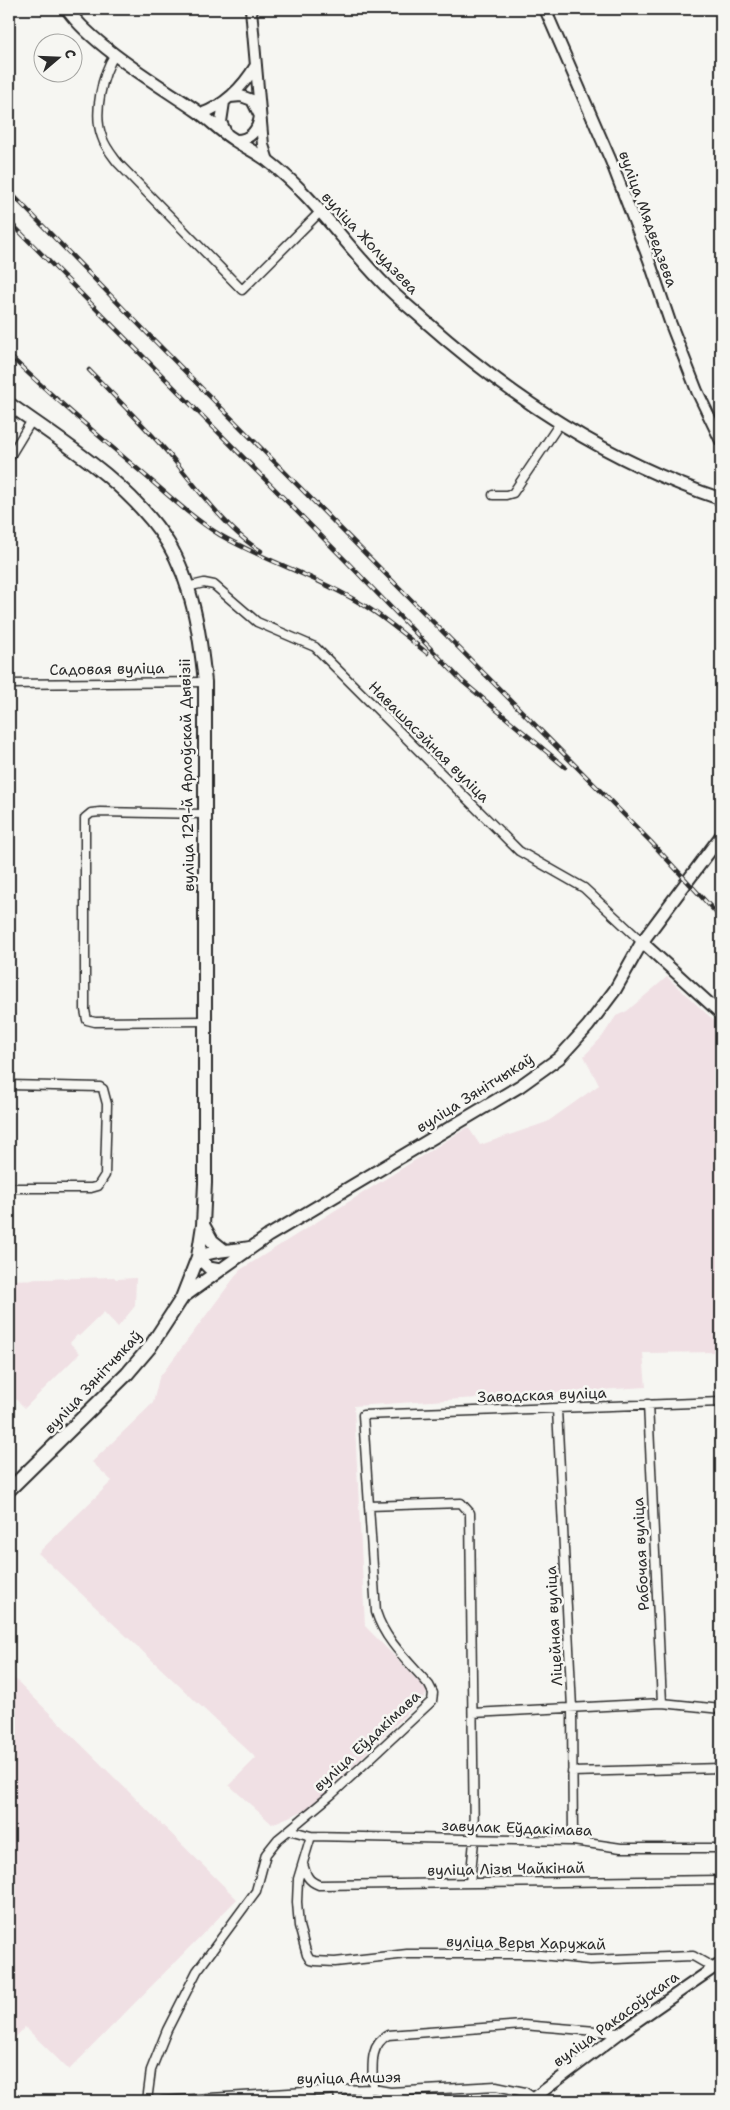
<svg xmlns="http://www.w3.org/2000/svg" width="730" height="2110" viewBox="0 0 730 2110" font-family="'Shantell Sans',sans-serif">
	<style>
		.built { fill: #f0e0e4 }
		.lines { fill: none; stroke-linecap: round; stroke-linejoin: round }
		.minor-casing { stroke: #2b2b2b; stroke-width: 11 }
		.tertiary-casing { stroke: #2b2b2b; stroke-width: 14 }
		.secondary-casing { stroke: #2b2b2b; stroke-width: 15 }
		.primary-casing { stroke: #2b2b2b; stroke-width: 16 }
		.minor { stroke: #f6f6f2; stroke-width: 8 }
		.tertiary { stroke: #f6f6f2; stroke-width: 10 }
		.secondary { stroke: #f6f6f2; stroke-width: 11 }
		.primary { stroke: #f6f6f2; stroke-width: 12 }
		.rail-casing { stroke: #2b2b2b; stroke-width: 4.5 }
		.rail { stroke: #f6f6f2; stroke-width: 2.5; stroke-dasharray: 8; stroke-linecap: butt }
		.labels { text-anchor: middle; stroke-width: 5; stroke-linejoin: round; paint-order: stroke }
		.street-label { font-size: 15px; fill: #2b2b2b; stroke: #f6f6f2 }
	</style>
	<rect width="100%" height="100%" fill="#f6f6f2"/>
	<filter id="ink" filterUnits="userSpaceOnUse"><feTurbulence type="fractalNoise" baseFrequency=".02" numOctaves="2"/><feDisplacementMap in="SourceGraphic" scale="10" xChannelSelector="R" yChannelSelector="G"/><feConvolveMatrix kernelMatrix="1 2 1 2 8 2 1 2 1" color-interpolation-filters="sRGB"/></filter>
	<g filter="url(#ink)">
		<path class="built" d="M667 977 721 1027V1352L643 1353 646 1387 354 1406 365 1626 429 1692 310 1808 272 1824 229 1785 256 1758 38 1553 112 1481 92 1462 153 1403 159 1378 240 1270 468 1127 480 1145 547 1122 599 1085 584 1056 602 1037 616 1016 627 1011Z
			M114 1277 116 1279 136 1278 135 1306 118 1327 104 1312 79 1336 77 1335 70 1343 80 1353 25 1408 9 1393V1280Z
			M9 1673 237 1899 69 2070 25 2027 9 2044Z"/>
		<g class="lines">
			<defs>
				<path id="minor" d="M115 54C102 74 93 114 102 137 105 147 112 155 118 163L242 290 320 212
					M9 458 32 420
					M493 495H506L513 493 560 423
					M187 587 204 583 214 585 257 622 315 647 519 851 584 888 642 942
					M9 684 205 682
					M204 814 100 812 91 813 85 818V1010L87 1020 95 1022 206 1021
					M9 1085 100 1087 103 1089 107 1104 105 1175 98 1186 91 1188H9
					M721 1402 363 1415 376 1612C385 1641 409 1662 429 1685L433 1693 432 1701 331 1795 289 1830 311 1836 573 1841 621 1848H721
					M648 1404 662 1703
					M557 1409 572 1708 573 1841
					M369 1506 461 1503 470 1513 474 1841 470 1883
					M473 1713 662 1703 721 1709
					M572 1772 721 1768
					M311 1836 298 1879 297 1902 299 1926 307 1955 310 1960 315 1961 335 1962 407 1954H531L590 1960 693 1956 714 1968
					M303 1864C306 1875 308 1881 319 1885L721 1880
					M373 2089C373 2069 368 2046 388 2035L523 2025 620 2033
					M338 2090 339 2101
					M147 2101 151 2070 167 2030 197 1971 256 1891 266 1854 278 1839 289 1830
					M162 2101 338 2090 373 2089 390 2092 496 2086 525 2092 534 2098"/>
				<path id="tertiary" d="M251 9 263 145 268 161
					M545 9 611 161 649 260 670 322 697 391 721 441
					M230 97 241 96 252 100 260 116C258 130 250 141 234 140
					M224 102 221 122 227 135
					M201 114C225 105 243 87 256 65
					M642 942 721 1014
					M530 2101 620 2033 721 1963"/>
				<path id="secondary" d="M67 9C93 46 159 85 197 111 210 120 220 131 233 139 244 147 258 153 268 161 314 196 345 245 385 285 397 298 412 309 425 321 514 400 608 461 721 499
					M252 1247C233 1251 216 1249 198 1257L209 1268 220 1270 268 1236 520 1086 559 1058 588 1026 615 990 642 942 721 836"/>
				<path id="primary" d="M9 404C63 442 133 486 168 543 193 584 200 635 205 682V1183L203 1225 198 1257 182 1298 150 1347 127 1374 9 1490
					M203 1225 212 1241 222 1249
					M184 1296 220 1270"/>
			</defs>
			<use href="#minor" class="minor-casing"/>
			<use href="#tertiary" class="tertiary-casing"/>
			<use href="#secondary" class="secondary-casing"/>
			<use href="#primary" class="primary-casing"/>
			<use href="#minor" class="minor"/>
			<use href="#tertiary" class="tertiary"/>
			<use href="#secondary" class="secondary"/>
			<use href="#primary" class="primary"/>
			<defs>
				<path id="rail" d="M9 191 150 336 651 842 721 918
					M9 221 347 562 462 681 565 767
					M9 355C49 394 92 430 134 466 162 489 189 516 220 535 265 561 316 576 360 603 385 617 405 636 427 653
					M89 370C116 398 144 425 169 454 194 484 228 532 261 551"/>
			</defs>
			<use href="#rail" class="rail-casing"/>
			<use href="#rail" class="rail"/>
		</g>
	</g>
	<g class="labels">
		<g class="street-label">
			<text transform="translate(648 219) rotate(70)" y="5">вуліца Мядведзева</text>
			<text transform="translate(370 243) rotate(47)" y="5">вуліца Жолудзева</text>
			<text transform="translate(107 669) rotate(-1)" y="5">Садовая вуліца</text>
			<text transform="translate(429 742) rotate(45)" y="5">Навашасэйная вуліца</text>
			<text transform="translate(187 775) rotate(-91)" y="5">вуліца 129-й Арлоўскай Дывізіі</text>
			<text transform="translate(475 1093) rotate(-32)" y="5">вуліца Зянітчыкаў</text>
			<text transform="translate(93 1382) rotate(-47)" y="5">вуліца Зянітчыкаў</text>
			<text transform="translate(542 1395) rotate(-2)" y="5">Заводская вуліца</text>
			<text transform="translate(641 1554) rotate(-93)" y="5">Рабочая вуліца</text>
			<text transform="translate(554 1626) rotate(-93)" y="5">Ліцейная вуліца</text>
			<text transform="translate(367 1741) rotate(-43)" y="5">вуліца Еўдакімава</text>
			<text transform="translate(517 1828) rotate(2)" y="5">завулак Еўдакімава</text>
			<text transform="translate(506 1869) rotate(-1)" y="5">вуліца Лізы Чайкінай</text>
			<text transform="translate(526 1943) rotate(1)" y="5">вуліца Веры Харужай</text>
			<text transform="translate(616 2019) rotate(-36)" y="5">вуліца Ракасоўскага</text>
			<text transform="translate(349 2078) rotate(-1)" y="5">вуліца Амшэя</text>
		</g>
	</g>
	<rect width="730" height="2110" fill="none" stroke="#f6f6f2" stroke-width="30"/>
	<rect x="15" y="15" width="700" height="2080" fill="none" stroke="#2b2b2b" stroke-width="2" filter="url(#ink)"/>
	<g transform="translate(58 58) rotate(71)"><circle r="24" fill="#f6f6f2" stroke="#a5a5a2"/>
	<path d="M0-4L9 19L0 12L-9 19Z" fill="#2b2b2b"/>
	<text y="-8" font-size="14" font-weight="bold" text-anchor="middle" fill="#2b2b2b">С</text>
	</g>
</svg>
